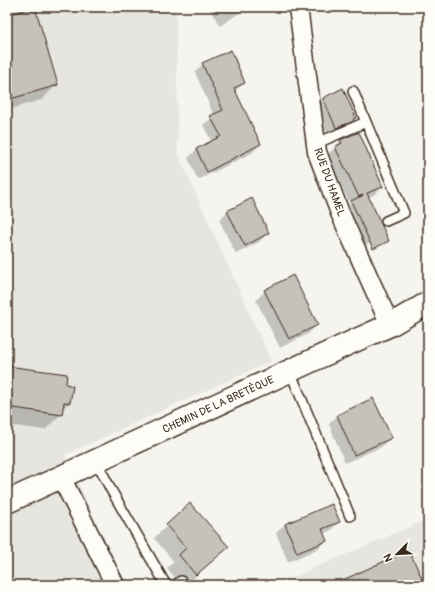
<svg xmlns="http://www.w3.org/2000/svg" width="435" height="592" viewBox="0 0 435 592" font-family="Pangolin,sans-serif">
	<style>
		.built { fill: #e7e5df }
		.shadow { fill: #0003 }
		.building { fill: #c7c1bb; stroke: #3b2a1e }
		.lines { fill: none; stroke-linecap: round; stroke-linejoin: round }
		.service-casing { stroke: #3b2a1e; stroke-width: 12 }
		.minor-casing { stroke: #3b2a1e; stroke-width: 21 }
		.tertiary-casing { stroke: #3b2a1e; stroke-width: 25 }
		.service { stroke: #fdfcf7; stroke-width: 9 }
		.minor { stroke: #fdfcf7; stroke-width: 18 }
		.tertiary { stroke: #fdfcf7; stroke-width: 22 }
		.labels { text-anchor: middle; stroke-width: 3; stroke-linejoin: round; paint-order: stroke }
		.street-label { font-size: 11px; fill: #3b2a1e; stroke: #fdfcf7 }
	</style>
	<rect width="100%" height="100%" fill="#f5f4ee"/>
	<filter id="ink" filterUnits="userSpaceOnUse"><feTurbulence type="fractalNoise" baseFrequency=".025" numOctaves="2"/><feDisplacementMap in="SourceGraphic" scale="8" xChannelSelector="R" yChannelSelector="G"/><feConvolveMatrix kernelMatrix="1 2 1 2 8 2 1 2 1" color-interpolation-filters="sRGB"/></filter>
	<g filter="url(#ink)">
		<path class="built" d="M7 7H176L178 154 271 361 65 455 126 585H7Z
			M428 519V585H275Z"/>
		<path class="shadow" d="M209 7H248L220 26Z
			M7 17 57 85 41 100 7 110Z
			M203 64 244 83 234 92 260 144 252 153 198 180 188 158 196 150 212 142 203 125 214 116 195 72Z
			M323 98 355 117 345 129 328 136 315 107Z
			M341 140 382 187 374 195 368 197 375 241 360 248 343 210 350 204 327 156Z
			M228 211 268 233 259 242 236 254 219 220Z
			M265 291 317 325 308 334 280 348 256 300Z
			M7 366 66 374 65 385 69 403 61 410V414L45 430 7 425Z
			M428 379V395L423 384Z
			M338 415 390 438 381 447 345 463 329 424Z
			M190 505 228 547 186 585H181L167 568 174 562 154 538Z
			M332 506 339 522 330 531 323 534 326 540 317 549 288 562 276 533 285 524Z"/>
		<path class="building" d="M35 7 58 85 7 100V15Z
			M231 50 245 83 234 88 261 144 207 172 196 149 221 136 210 116 223 110 202 63Z
			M343 88 356 118 353 119 354 121 336 128 323 98Z
			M359 132 383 187 367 193 389 241 373 249 351 201 363 195 359 197 335 147 342 143 340 140Z
			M252 198 269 233 245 246 227 211Z
			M293 275 318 325 289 339 264 290Z
			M7 366 67 374 66 384 73 386 70 403 64 402 62 415 7 407Z
			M373 398 392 438 354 455 337 415Z
			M190 503 229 547 196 575 179 555 186 548 166 525Z
			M332 504 340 522 322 529 327 541 297 553 285 524Z
			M409 550 425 585H332Z"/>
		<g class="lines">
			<defs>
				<path id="service" d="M353 91 404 213 386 221
					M315 144 366 122
					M290 371 350 516
					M96 460 110 488 166 585
					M175 585 181 581"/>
				<path id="minor" d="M298 7 317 152 340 213 390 325
					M61 477 115 585"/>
				<path id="tertiary" d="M7 502 352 342 390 325 428 303"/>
			</defs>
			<use href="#service" class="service-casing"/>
			<use href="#minor" class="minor-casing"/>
			<use href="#tertiary" class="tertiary-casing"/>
			<use href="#service" class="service"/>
			<use href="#minor" class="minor"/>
			<use href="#tertiary" class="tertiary"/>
		</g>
	</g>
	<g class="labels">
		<g class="street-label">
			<text transform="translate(330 182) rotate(70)" y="4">RUE DU HAMEL</text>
			<text transform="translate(218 404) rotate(-25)" y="4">CHEMIN DE LA BRETÈQUE</text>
		</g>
	</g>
	<rect width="435" height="592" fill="none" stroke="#fdfcf7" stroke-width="24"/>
	<rect x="12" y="12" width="411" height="568" fill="none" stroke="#3b2a1e" stroke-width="1.5" filter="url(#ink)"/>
	<g transform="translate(397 554) rotate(246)" stroke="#fdfcf7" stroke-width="3" paint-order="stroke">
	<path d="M0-3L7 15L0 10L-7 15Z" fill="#3b2a1e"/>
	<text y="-6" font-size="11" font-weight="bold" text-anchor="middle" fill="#3b2a1e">N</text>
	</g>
</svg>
